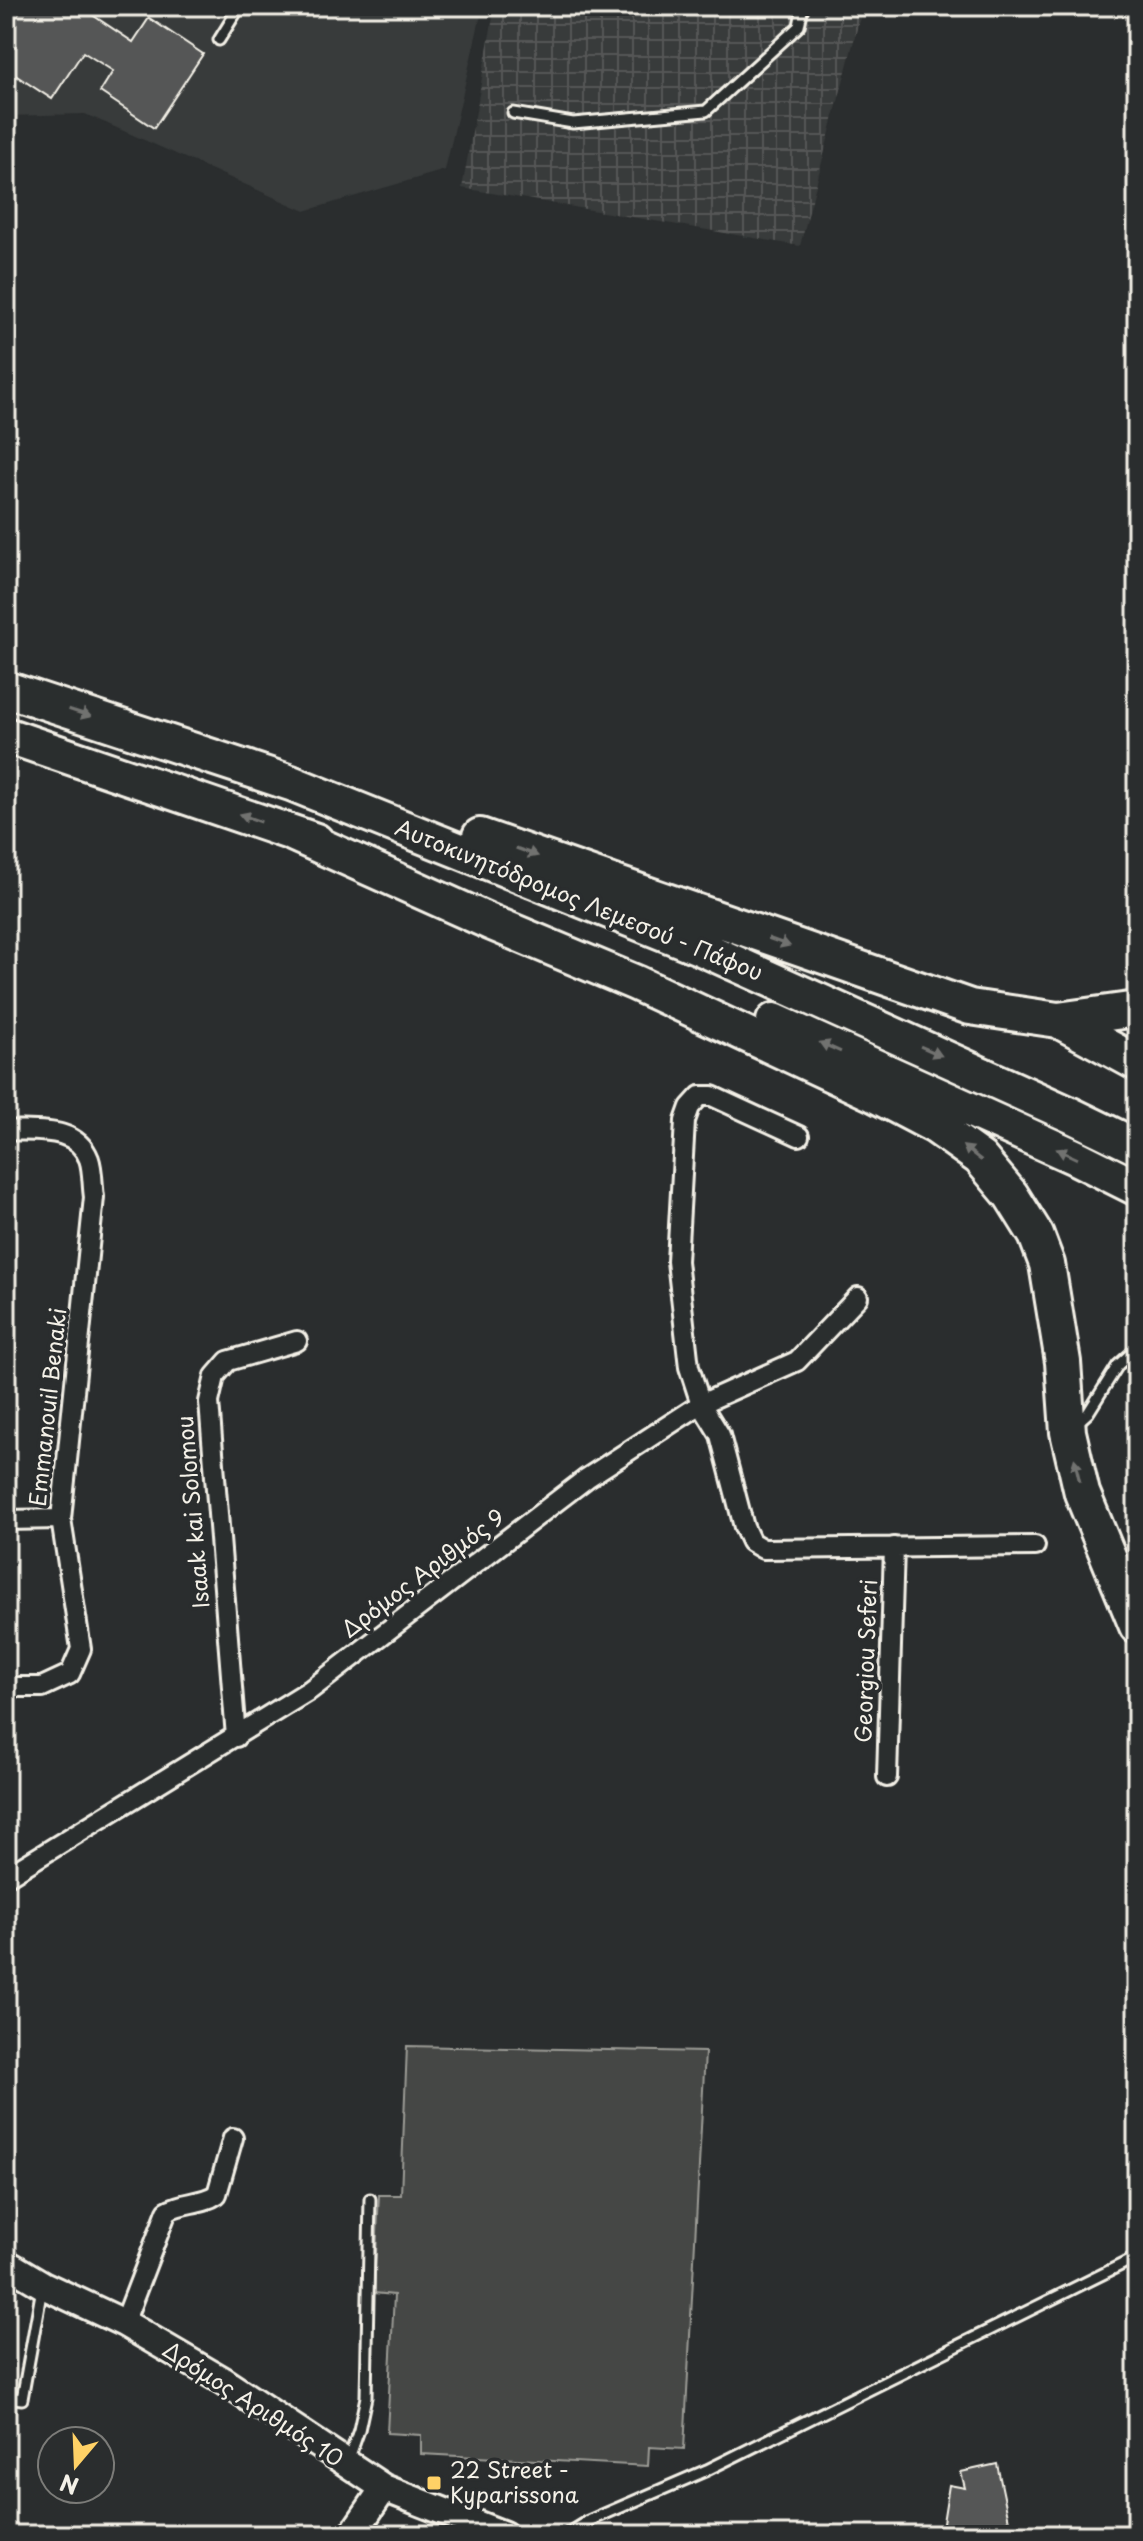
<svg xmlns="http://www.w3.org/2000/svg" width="1143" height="2541" viewBox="0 0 1143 2541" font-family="'Playpen Sans',sans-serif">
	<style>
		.built { fill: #373a3a }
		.industrial { fill: url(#industrial-grid) }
		.grass { fill: #444645; stroke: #9c9c96; stroke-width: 2 }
		.building { fill: #555756; stroke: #f4f1e8; stroke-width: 2 }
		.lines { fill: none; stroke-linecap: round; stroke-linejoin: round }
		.lane-casing { stroke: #f4f1e8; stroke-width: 15 }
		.street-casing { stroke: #f4f1e8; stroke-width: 24 }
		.secondary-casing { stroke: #f4f1e8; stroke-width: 32 }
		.highway-casing { stroke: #f4f1e8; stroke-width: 40 }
		.lane { stroke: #2a2d2e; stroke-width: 9 }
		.street { stroke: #2a2d2e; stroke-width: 18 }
		.secondary { stroke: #2a2d2e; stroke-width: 26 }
		.highway { stroke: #2a2d2e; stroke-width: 34 }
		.oneway { fill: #71726f }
		.poi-dot { fill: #ffd166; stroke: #2a2d2e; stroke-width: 3 }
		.labels { text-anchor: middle; stroke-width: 7; stroke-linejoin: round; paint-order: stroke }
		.street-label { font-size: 22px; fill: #f4f1e8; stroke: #2a2d2e }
		.poi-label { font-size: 22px; fill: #f4f1e8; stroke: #2a2d2e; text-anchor: start }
	</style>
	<defs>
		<pattern id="industrial-grid" width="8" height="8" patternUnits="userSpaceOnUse" patternTransform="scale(2)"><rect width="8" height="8" fill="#373a3a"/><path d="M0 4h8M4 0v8" fill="none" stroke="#555756"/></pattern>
	</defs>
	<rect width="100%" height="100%" fill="#2a2d2e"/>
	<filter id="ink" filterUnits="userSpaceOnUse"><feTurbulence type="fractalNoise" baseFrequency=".0125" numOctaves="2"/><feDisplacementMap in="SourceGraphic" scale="16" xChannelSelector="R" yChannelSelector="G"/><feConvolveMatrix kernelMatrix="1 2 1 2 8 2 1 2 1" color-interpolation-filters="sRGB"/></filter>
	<g filter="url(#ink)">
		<path class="built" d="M6 6H483L445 170 305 211 85 114 6 116Z"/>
		<path class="industrial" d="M495 6H863L800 246 462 188Z"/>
		<path class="grass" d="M407 2046 705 2052 684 2449 649 2447 648 2466 421 2454V2435L387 2433 394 2295 374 2293 379 2195H401Z"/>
		<path class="building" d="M6 6H79L133 42 149 18 203 54 154 128 100 92 113 71 83 52 52 99 6 69Z
			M997 2464 1012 2535H941L949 2485 965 2488 961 2472Z"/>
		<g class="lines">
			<defs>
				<path id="lane" d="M219 40 240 6
					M513 113 573 123 706 111 799 26 803 6
					M1077 1423 1088 1413 1118 1365 1137 1348
					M6 2397 22 2399 42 2288
					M348 2461 359 2430 366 2397 370 2199
					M565 2535 586 2522 707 2470 1137 2257"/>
				<path id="street" d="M6 1130C36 1132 76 1125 89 1159 93 1170 92 1185 94 1197L61 1519 81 1649 70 1674 42 1687H6
					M799 1136 712 1096H700L690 1107 685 1121 677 1261 689 1367 701 1404 720 1435 744 1527 751 1542 763 1549 1035 1546
					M6 1520 61 1519
					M236 1737 209 1402 215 1376 228 1361 297 1341
					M887 1777 894 1547
					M6 1877 310 1690 587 1478 701 1404 797 1361 858 1297
					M124 2323 167 2211C183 2201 201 2205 217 2194L233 2138"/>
				<path id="secondary" d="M6 2263 43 2285 124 2323 223 2381 384 2488 504 2535
					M352 2535 384 2488"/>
				<path id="highway" d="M6 689 291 783 699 947 1071 1115 1137 1147
					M6 735 316 841
					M294 834 490 922 636 983 872 1093 935 1126 980 1158 1011 1195 1036 1235 1047 1264 1063 1362 1068 1432 1082 1493 1137 1626
					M480 836 970 1007 1058 1020 1137 1009
					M1058 1020 1137 1063
					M774 1021 1075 1157 1137 1188"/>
			</defs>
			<use href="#lane" class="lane-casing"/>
			<use href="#street" class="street-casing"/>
			<use href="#secondary" class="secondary-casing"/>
			<use href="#highway" class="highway-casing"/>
			<use href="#lane" class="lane"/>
			<use href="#street" class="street"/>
			<use href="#secondary" class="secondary"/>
			<use href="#highway" class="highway"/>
		</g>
		<defs><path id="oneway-solid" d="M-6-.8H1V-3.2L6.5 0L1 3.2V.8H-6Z" transform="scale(2)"/></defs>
		<g class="oneway">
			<use href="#oneway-solid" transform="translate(80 713) rotate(18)"/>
			<use href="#oneway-solid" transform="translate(250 818) rotate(-161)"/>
			<use href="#oneway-solid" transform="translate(527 852) rotate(20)"/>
			<use href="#oneway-solid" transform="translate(779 942) rotate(19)"/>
			<use href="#oneway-solid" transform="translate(830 1047) rotate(-156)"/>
			<use href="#oneway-solid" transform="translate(931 1051) rotate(24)"/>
			<use href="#oneway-solid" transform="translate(972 1153) rotate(-142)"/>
			<use href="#oneway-solid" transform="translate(1067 1154) rotate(-155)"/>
			<use href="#oneway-solid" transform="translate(1077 1470) rotate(-103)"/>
		</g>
	</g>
	<rect class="poi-dot" x="426" y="2475" width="16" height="16" rx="4"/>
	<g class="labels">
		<g class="street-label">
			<text transform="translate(579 900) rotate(22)" y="8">Αυτοκινητόδρομος Λεμεσού - Πάφου</text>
			<text transform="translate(48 1407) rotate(-84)" y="8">Emmanouil Benaki</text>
			<text transform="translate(193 1512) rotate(-95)" y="8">Isaak kai Solomou</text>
			<text transform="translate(423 1573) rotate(-37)" y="8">Δρόμος Αριθμός 9</text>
			<text transform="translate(866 1661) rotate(-88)" y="8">Georgiou Seferi</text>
			<text transform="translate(253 2404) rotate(33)" y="8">Δρόμος Αριθμός 10</text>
		</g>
		<g class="poi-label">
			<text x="450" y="2478">22 Street -<tspan x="450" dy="25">Kyparissona</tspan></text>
		</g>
	</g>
	<rect width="1143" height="2541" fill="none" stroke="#2a2d2e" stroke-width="32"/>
	<rect x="16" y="16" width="1111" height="2509" fill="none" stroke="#f4f1e8" stroke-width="3" filter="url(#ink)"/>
	<g transform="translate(76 2465) rotate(199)"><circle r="38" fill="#2a2d2e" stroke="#7b7b78" stroke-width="2"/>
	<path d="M0-6L14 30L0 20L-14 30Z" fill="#ffd166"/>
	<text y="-12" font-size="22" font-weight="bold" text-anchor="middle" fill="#f4f1e8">N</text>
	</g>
</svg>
